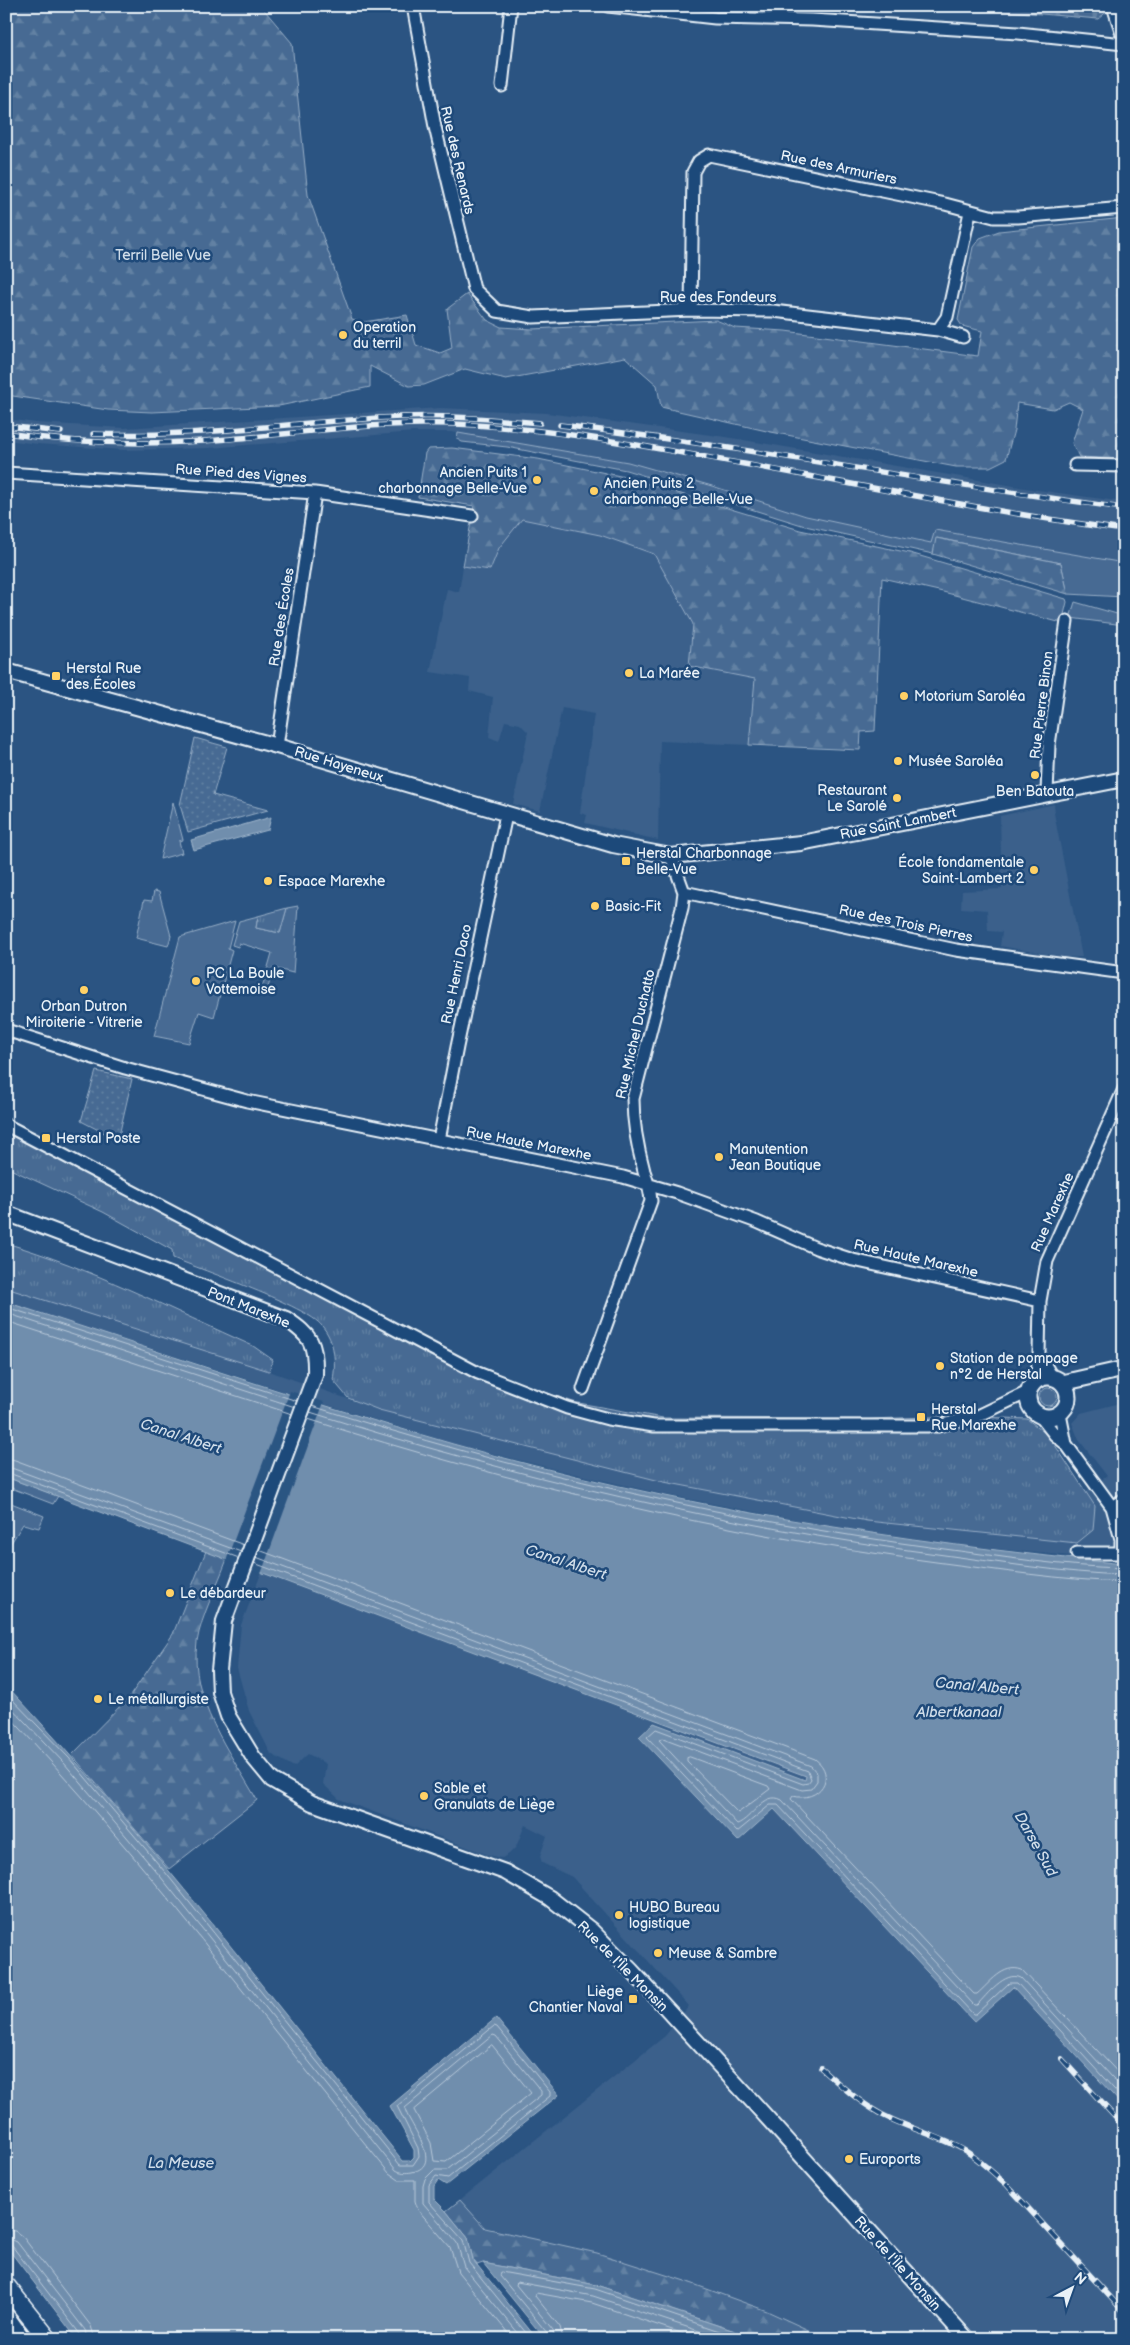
<svg xmlns="http://www.w3.org/2000/svg" width="1130" height="2345" viewBox="0 0 1130 2345" font-family="'Balsamiq Sans',sans-serif">
	<style>
		.built { fill: #3a608b }
		.grass { fill: #476b93; stroke: #98aec6 }
		.forest { fill: url(#forest-firs); stroke: #98aec6 }
		.cemetery { fill: url(#cemetery-stones); stroke: #98aec6 }
		.park { fill: url(#park-tufts); stroke: #98aec6 }
		.garden { fill: url(#garden-dots); stroke: #98aec6 }
		.water { fill: #708ead; stroke: #a0b6cb }
		.pier { fill: #2b5482 }
		.lines { fill: none; stroke-linecap: round; stroke-linejoin: round }
		.shore { stroke: #b8c9da; stroke-width: 1 }
		.minor-casing { stroke: #e8f1f8; stroke-width: 15 }
		.tertiary-casing { stroke: #e8f1f8; stroke-width: 18 }
		.secondary-casing { stroke: #e8f1f8; stroke-width: 19 }
		.primary-casing { stroke: #e8f1f8; stroke-width: 21 }
		.minor { stroke: #1f4a7a; stroke-width: 11 }
		.tertiary { stroke: #1f4a7a; stroke-width: 14 }
		.secondary { stroke: #1f4a7a; stroke-width: 15 }
		.primary { stroke: #1f4a7a; stroke-width: 18 }
		.rail-casing { stroke: #e8f1f8; stroke-width: 5.5 }
		.rail { stroke: #1f4a7a; stroke-width: 4; stroke-dasharray: 11; stroke-linecap: butt }
		.poi-dot { fill: #ffd166; stroke: #1f4a7a; stroke-width: 2 }
		.labels { text-anchor: middle; stroke-width: 5; stroke-linejoin: round; paint-order: stroke }
		.street-label { font-size: 14px; fill: #e8f1f8; stroke: #1f4a7a }
		.park-label { font-size: 14px; fill: #d0dde9; stroke: #1f4a7a }
		.poi-label { font-size: 14px; fill: #e8f1f8; stroke: #1f4a7a; text-anchor: start }
		.water-label { font-size: 15px; font-style: italic; fill: #d0dde9; stroke: #1f4a7a }
	</style>
	<defs>
		<pattern id="forest-firs" width="22" height="20" patternUnits="userSpaceOnUse" patternTransform="scale(1.25)"><rect width="22" height="20" fill="#476b93"/><path d="M5 1l3.5 6h-7zM16 11l3.5 6h-7z" fill="#6281a3"/></pattern>
		<pattern id="cemetery-stones" width="16" height="16" patternUnits="userSpaceOnUse" patternTransform="scale(1.25)"><rect width="16" height="16" fill="#476b93"/><path d="M2 7V4a2 2 0 0 1 4 0v3zM10 15v-3a2 2 0 0 1 4 0v3z" fill="#6281a3"/></pattern>
		<pattern id="park-tufts" width="24" height="20" patternUnits="userSpaceOnUse" patternTransform="scale(1.25)"><rect width="24" height="20" fill="#476b93"/><path d="M3 7l-1-3M5 7V3M7 7l1-3M15 17l-1-3M17 17v-4M19 17l1-3" fill="none" stroke="#6281a3"/></pattern>
		<pattern id="garden-dots" width="8" height="8" patternUnits="userSpaceOnUse" patternTransform="scale(1.25)"><rect width="8" height="8" fill="#476b93"/><path d="M2 2h.1M6 6h.1" fill="none" stroke="#6281a3" stroke-width="1.8" stroke-linecap="round"/></pattern>
	</defs>
	<rect width="100%" height="100%" fill="#2b5482"/>
	<filter id="ink" filterUnits="userSpaceOnUse"><feTurbulence type="fractalNoise" baseFrequency=".02" numOctaves="2"/><feDisplacementMap in="SourceGraphic" scale="10" xChannelSelector="R" yChannelSelector="G"/><feConvolveMatrix kernelMatrix="1 2 1 2 8 2 1 2 1" color-interpolation-filters="sRGB"/></filter>
	<g filter="url(#ink)">
		<path class="built" d="M440 408 547 413 726 437 1037 490 1124 502V563L935 530 932 543 806 516 712 486 628 462 451 432H414L209 448 124 450 38 444 6 440V419L36 423 125 428Z
			M522 519 600 535 654 554 693 624 690 666 755 679 749 745 660 741 658 840 585 823 587 815 580 813 594 714 562 708 540 811 513 804 528 732 520 724 505 721 499 741 489 737 493 697 469 691 470 678 430 672 447 589 459 592 463 566 490 570 499 548Z
			M1054 804 1055 812 1054 813 1082 957H1064L1000 946 1002 932 988 931 987 910 961 908 962 891 1002 889 1000 816Z
			M6 1288 269 1371 379 1410 664 1482 867 1521 1077 1543 1095 1506 1085 1492 1107 1476 1079 1440 1072 1423 1081 1413 1124 1402V1561L962 1546 862 1533 662 1494 562 1471 454 1444 330 1406 6 1302Z
			M262 1571 807 1776 737 1841 774 1808 974 2022 1013 1986 1124 2107V2339H759L596 2285 483 2263 477 2265 473 2260 468 2238 446 2211 665 2036 689 2006 572 1877 542 1863 540 1856 547 1836 525 1825 516 1847 509 1854 502 1858 488 1855 339 1799 323 1784 326 1764 308 1754 294 1767 271 1754 249 1711 237 1668 241 1625Z"/>
		<path class="grass" d="M458 433 628 462 712 486 806 516 931 543 935 530 1124 563V597L1068 594 1061 563 937 538 933 554 805 526 626 470 507 447 462 442 457 439Z
			M1075 602 1124 616V625L1070 618Z
			M173 802 183 840 179 841 182 853 160 859Z
			M154 891 159 892 171 936 168 946 136 938 144 900 152 901Z
			M298 906 293 973 273 968 266 996 260 995 272 953 239 943 238 947 232 945 239 921 258 916 256 928 280 933 287 908Z
			M235 921 228 948 232 950 214 1017 199 1012 189 1043 154 1036 180 937Z
			M1039 1397a9 9 0 1 1 18 0a9 9 0 1 1-18 0Z
			M6 1477 58 1496 53 1504 6 1486Z
			M6 1501 44 1516 39 1528 23 1524 6 1551Z"/>
		<path class="forest" d="M6 6H261L292 43 308 195 352 319 364 322 407 315 416 345 440 353 452 348 447 309 467 294 487 320 501 327 532 329 716 320 735 328 785 331 978 356 982 331 962 326 958 320 973 247 980 238 999 231 1124 218V459L1079 457 1072 443 1083 409 1069 402 1053 409 1017 403 1014 430 1006 459 990 467H956L771 432 661 407 657 385 625 357 506 379 465 369 424 385 409 386 370 366V387L279 406 152 412 108 410 6 395Z
			M452 448 538 459 625 477 800 530 910 553 1066 599 1067 602 1062 623 943 592 882 578 875 731 861 732 860 750 749 745 755 679 689 666 693 624 654 554 600 535 522 519 499 548 490 570 463 566 474 506 418 497 425 453 428 449Z
			M936 538 1061 563 1068 594 933 554Z
			M206 1551 227 1559C218 1584 201 1616 197 1642 189 1699 230 1752 257 1800L169 1869 72 1755 130 1696 173 1634Z
			M460 2200 485 2228 597 2253 685 2281 767 2311 828 2339H759L596 2285 483 2263 477 2265 473 2260 468 2238 446 2211Z"/>
		<path class="cemetery" d="M951 6H1107L1109 10 1098 19Z"/>
		<path class="park" d="M287 908 280 933 256 928 258 916Z
			M6 1129 58 1145 477 1367 573 1402 663 1418 869 1419 961 1416 1027 1419 1049 1436 1095 1506 1093 1530 1077 1543 867 1521 664 1482 379 1410 348 1398 333 1380C336 1362 335 1341 322 1326 307 1306 202 1270 173 1258L172 1250 103 1212 6 1167Z
			M6 1243C91 1268 172 1310 253 1346L273 1360 269 1371 6 1288Z"/>
		<path class="garden" d="M195 738 227 747 213 795 268 810 188 832 180 805Z
			M96 1071 132 1079 118 1140 81 1121Z"/>
		<path class="water" d="M271 817 268 830 194 850 191 840Z
			M6 1302C155 1350 303 1401 453 1444 672 1506 898 1542 1124 1564V2107L1013 1987 974 2022 774 1809 738 1841 639 1737 654 1723 805 1780 806 1776 6 1477Z
			M6 1685C148 1836 273 2001 403 2161H410L414 2157V2150L390 2106 496 2018 559 2095 446 2185 438 2180 434 2186V2199L446 2211 468 2238 473 2260 537 2339H77L6 2246Z
			M483 2263 596 2285 759 2339H545Z"/>
		<path class="pier" d="M290 1391 324 1402 261 1574 226 1561Z"/>
		<g class="lines">
			<path class="shore" d="M6 1307 297 1401
				M6 1313 295 1407
				M6 1321 292 1414
				M312 1406C515 1471 726 1520 937 1548 999 1556 1062 1567 1124 1568
				M310 1412C514 1477 725 1526 937 1554 998 1562 1062 1573 1124 1575
				M308 1419C512 1484 723 1534 936 1562 998 1570 1061 1580 1124 1582
				M6 1458 15 1460 244 1545
				M6 1466 241 1552
				M6 1472 239 1558
				M259 1550 815 1759C838 1776 819 1803 793 1796L791 1799 974 1994H977C990 1983 1003 1963 1022 1970L1124 2079
				M256 1557 811 1766 817 1773V1781L811 1789 802 1790 663 1738 659 1740 737 1824C752 1819 764 1790 782 1800L974 2005H977C987 1995 1005 1970 1021 1978L1124 2090
				M254 1563 808 1771 811 1779 808 1783 803 1784 656 1729 647 1737 737 1832 770 1805H778L973 2014H976L1009 1983H1017L1124 2100
				M6 1693 69 1758 165 1872 400 2165H413L419 2156 418 2148 397 2106 494 2026 497 2027 550 2092V2096L448 2178 436 2176 429 2185V2202L463 2240 469 2263 531 2339
				M6 1702 64 1763 160 1876 396 2170C401 2173 406 2173 412 2172 446 2165 407 2123 405 2108L493 2035 496 2036 541 2091V2095L447 2170H434L425 2179 423 2186V2203L457 2243 464 2267 523 2339
				M6 1713C143 1858 263 2019 389 2173L399 2180H415V2201L418 2210 450 2247 458 2272 513 2339
				M690 1757 768 1786 770 1789 738 1813 687 1761V1758Z
				M492 2045 531 2093 446 2162 434 2161 431 2143 414 2110Z
				M6 2230 15 2231 23 2237 91 2326 95 2339
				M6 2237 17 2242 85 2330 87 2339
				M6 2243 12 2246 80 2334 81 2339
				M549 2339 548 2334 500 2276 501 2272 595 2289 743 2339
				M555 2339 553 2330 516 2285 517 2282 593 2296 723 2339
				M563 2339 560 2327 535 2296 536 2293 592 2303 699 2339"/>
			<defs>
				<path id="minor" d="M413 6 435 127 474 289 497 311 533 317 691 310 773 311 938 330 947 317 970 212
					M608 6 715 18 812 20 1018 33 1124 44
					M1113 6 1124 40
					M502 86 511 6
					M691 310 693 172 699 161 709 155 945 204 994 217H1018L1124 208
					M938 330 963 337
					M1075 465 1124 466
					M6 473 315 493 472 516
					M277 746 315 493
					M1047 793 1049 745 1067 621
					M684 892 956 950 1124 973
					M6 1030 125 1068 247 1101 623 1177 677 1193 757 1222 816 1248 853 1260 1040 1301
					M6 1125 478 1373 567 1408 608 1419 654 1426H938L980 1415 1028 1392
					M439 1140 457 1047 506 815
					M1040 1356 1052 1377
					M1036 1381 1039 1354 1040 1301 1047 1261 1124 1089
					M583 1389 651 1201C650 1188 648 1183 644 1171 638 1149 633 1122 633 1099L682 908 684 892 671 856
					M1060 1414 1066 1444
					M1040 1416 1055 1435 1066 1444 1112 1507
					M1077 1553H1121V1539L1112 1507 1124 1499"/>
				<path id="tertiary" d="M6 671 277 746 613 845 671 856 801 843 1124 779
					M6 1213 286 1319C311 1336 316 1343 315 1375L224 1621 219 1670 220 1692 228 1716 253 1757 272 1780 312 1803 505 1872 550 1898 591 1930 631 1970 752 2101 967 2339"/>
				<path id="secondary" d="M1028 1397a20 20 0 1 1 40 0a20 20 0 1 1-40 0Z
					M1062 1383 1124 1369"/>
				<path id="primary" d="M6 2286 48 2339
					M6 2318 21 2339"/>
			</defs>
			<use href="#minor" class="minor-casing"/>
			<use href="#tertiary" class="tertiary-casing"/>
			<use href="#secondary" class="secondary-casing"/>
			<use href="#primary" class="primary-casing"/>
			<use href="#minor" class="minor"/>
			<use href="#tertiary" class="tertiary"/>
			<use href="#secondary" class="secondary"/>
			<use href="#primary" class="primary"/>
			<defs>
				<path id="rail" d="M560 425C749 447 935 484 1124 508
					M6 426 61 432
					M6 433C71 443 138 445 204 441 294 435 385 419 475 425 566 431 655 448 744 464 870 487 997 513 1124 530
					M93 434C196 438 297 421 400 417 447 415 493 419 540 423
					M1062 2059 1124 2127
					M821 2068C839 2084 858 2101 879 2113 907 2129 940 2135 967 2152 981 2161 993 2173 1006 2184L1124 2312"/>
			</defs>
			<use href="#rail" class="rail-casing"/>
			<use href="#rail" class="rail"/>
		</g>
	</g>
	<g class="poi-dot">
		<circle cx="343" cy="335" r="5"/>
		<circle cx="537" cy="480" r="5"/>
		<circle cx="594" cy="491" r="5"/>
		<circle cx="629" cy="673" r="5"/>
		<rect x="51" y="671" width="10" height="10" rx="2.5"/>
		<circle cx="904" cy="696" r="5"/>
		<circle cx="898" cy="761" r="5"/>
		<circle cx="1035" cy="775" r="5"/>
		<circle cx="897" cy="798" r="5"/>
		<rect x="621" y="856" width="10" height="10" rx="2.5"/>
		<circle cx="1034" cy="870" r="5"/>
		<circle cx="268" cy="881" r="5"/>
		<circle cx="595" cy="906" r="5"/>
		<circle cx="196" cy="981" r="5"/>
		<circle cx="84" cy="990" r="5"/>
		<rect x="41" y="1133" width="10" height="10" rx="2.5"/>
		<circle cx="719" cy="1157" r="5"/>
		<circle cx="940" cy="1366" r="5"/>
		<rect x="916" y="1412" width="10" height="10" rx="2.5"/>
		<circle cx="170" cy="1593" r="5"/>
		<circle cx="98" cy="1699" r="5"/>
		<circle cx="424" cy="1796" r="5"/>
		<circle cx="619" cy="1915" r="5"/>
		<circle cx="658" cy="1953" r="5"/>
		<rect x="628" y="1994" width="10" height="10" rx="2.5"/>
		<circle cx="849" cy="2159" r="5"/>
	</g>
	<g class="labels">
		<g class="street-label">
			<text transform="translate(458 160) rotate(77)" y="5">Rue des Renards</text>
			<text transform="translate(839 167) rotate(12)" y="5">Rue des Armuriers</text>
			<text x="718" y="302">Rue des Fondeurs</text>
			<text transform="translate(241 473) rotate(4)" y="5">Rue Pied des Vignes</text>
			<text transform="translate(281 617) rotate(-81)" y="5">Rue des Écoles</text>
			<text transform="translate(1041 705) rotate(-83)" y="5">Rue Pierre Binon</text>
			<text transform="translate(339 764) rotate(17)" y="5">Rue Hayeneux</text>
			<text transform="translate(898 823) rotate(-11)" y="5">Rue Saint Lambert</text>
			<text transform="translate(906 923) rotate(12)" y="5">Rue des Trois Pierres</text>
			<text transform="translate(456 974) rotate(-78)" y="5">Rue Henri Daco</text>
			<text transform="translate(635 1034) rotate(-77)" y="5">Rue Michel Duchatto</text>
			<text transform="translate(529 1143) rotate(11)" y="5">Rue Haute Marexhe</text>
			<text transform="translate(1052 1212) rotate(-66)" y="5">Rue Marexhe</text>
			<text transform="translate(916 1258) rotate(13)" y="5">Rue Haute Marexhe</text>
			<text transform="translate(249 1307) rotate(22)" y="5">Pont Marexhe</text>
			<text transform="translate(623 1966) rotate(45)" y="5">Rue de l'Île Monsin</text>
			<text transform="translate(898 2263) rotate(48)" y="5">Rue de l'Île Monsin</text>
		</g>
		<g class="park-label">
			<text x="163" y="260">Terril Belle Vue</text>
		</g>
		<g class="poi-label">
			<text x="353" y="332">Operation<tspan x="353" dy="16">du terril</tspan></text>
			<text x="527" y="477" text-anchor="end">Ancien Puits 1<tspan x="527" dy="16">charbonnage Belle-Vue</tspan></text>
			<text x="604" y="488">Ancien Puits 2<tspan x="604" dy="16">charbonnage Belle-Vue</tspan></text>
			<text x="66" y="673">Herstal Rue<tspan x="66" dy="16">des Écoles</tspan></text>
			<text x="639" y="678">La Marée</text>
			<text x="914" y="701">Motorium Saroléa</text>
			<text x="908" y="766">Musée Saroléa</text>
			<text x="887" y="795" text-anchor="end">Restaurant<tspan x="887" dy="16">Le Sarolé</tspan></text>
			<text x="1035" y="796" text-anchor="middle">Ben Batouta</text>
			<text x="636" y="858">Herstal Charbonnage<tspan x="636" dy="16">Belle-Vue</tspan></text>
			<text x="1024" y="867" text-anchor="end">École fondamentale<tspan x="1024" dy="16">Saint-Lambert 2</tspan></text>
			<text x="278" y="886">Espace Marexhe</text>
			<text x="605" y="911">Basic-Fit</text>
			<text x="206" y="978">PC La Boule<tspan x="206" dy="16">Vottemoise</tspan></text>
			<text x="84" y="1011" text-anchor="middle">Orban Dutron<tspan x="84" dy="16">Miroiterie - Vitrerie</tspan></text>
			<text x="56" y="1143">Herstal Poste</text>
			<text x="729" y="1154">Manutention<tspan x="729" dy="16">Jean Boutique</tspan></text>
			<text x="950" y="1363">Station de pompage<tspan x="950" dy="16">n°2 de Herstal</tspan></text>
			<text x="931" y="1414">Herstal<tspan x="931" dy="16">Rue Marexhe</tspan></text>
			<text x="180" y="1598">Le débardeur</text>
			<text x="108" y="1704">Le métallurgiste</text>
			<text x="434" y="1793">Sable et<tspan x="434" dy="16">Granulats de Liège</tspan></text>
			<text x="629" y="1912">HUBO Bureau<tspan x="629" dy="16">logistique</tspan></text>
			<text x="668" y="1958">Meuse &amp; Sambre</text>
			<text x="623" y="1996" text-anchor="end">Liège<tspan x="623" dy="16">Chantier Naval</tspan></text>
			<text x="859" y="2164">Euroports</text>
		</g>
		<g class="water-label">
			<text transform="translate(181 1436) rotate(18)" y="5">Canal Albert</text>
			<text transform="translate(566 1562) rotate(18)" y="5">Canal Albert</text>
			<text transform="translate(977 1686) rotate(5)" y="5">Canal Albert</text>
			<text x="959" y="1717">Albertkanaal</text>
			<text transform="translate(1036 1844) rotate(61)" y="5">Darse Sud</text>
			<text x="181" y="2168">La Meuse</text>
		</g>
	</g>
	<rect width="1130" height="2345" fill="none" stroke="#1f4a7a" stroke-width="25"/>
	<rect x="12" y="12" width="1105" height="2320" fill="none" stroke="#e8f1f8" stroke-width="2" filter="url(#ink)"/>
	<g transform="translate(1072 2288) rotate(41)" stroke="#1f4a7a" stroke-width="4" paint-order="stroke">
	<path d="M0-4L9 19L0 12L-9 19Z" fill="#e8f1f8"/>
	<text y="-8" font-size="14" font-weight="bold" text-anchor="middle" fill="#e8f1f8">N</text>
	</g>
</svg>
